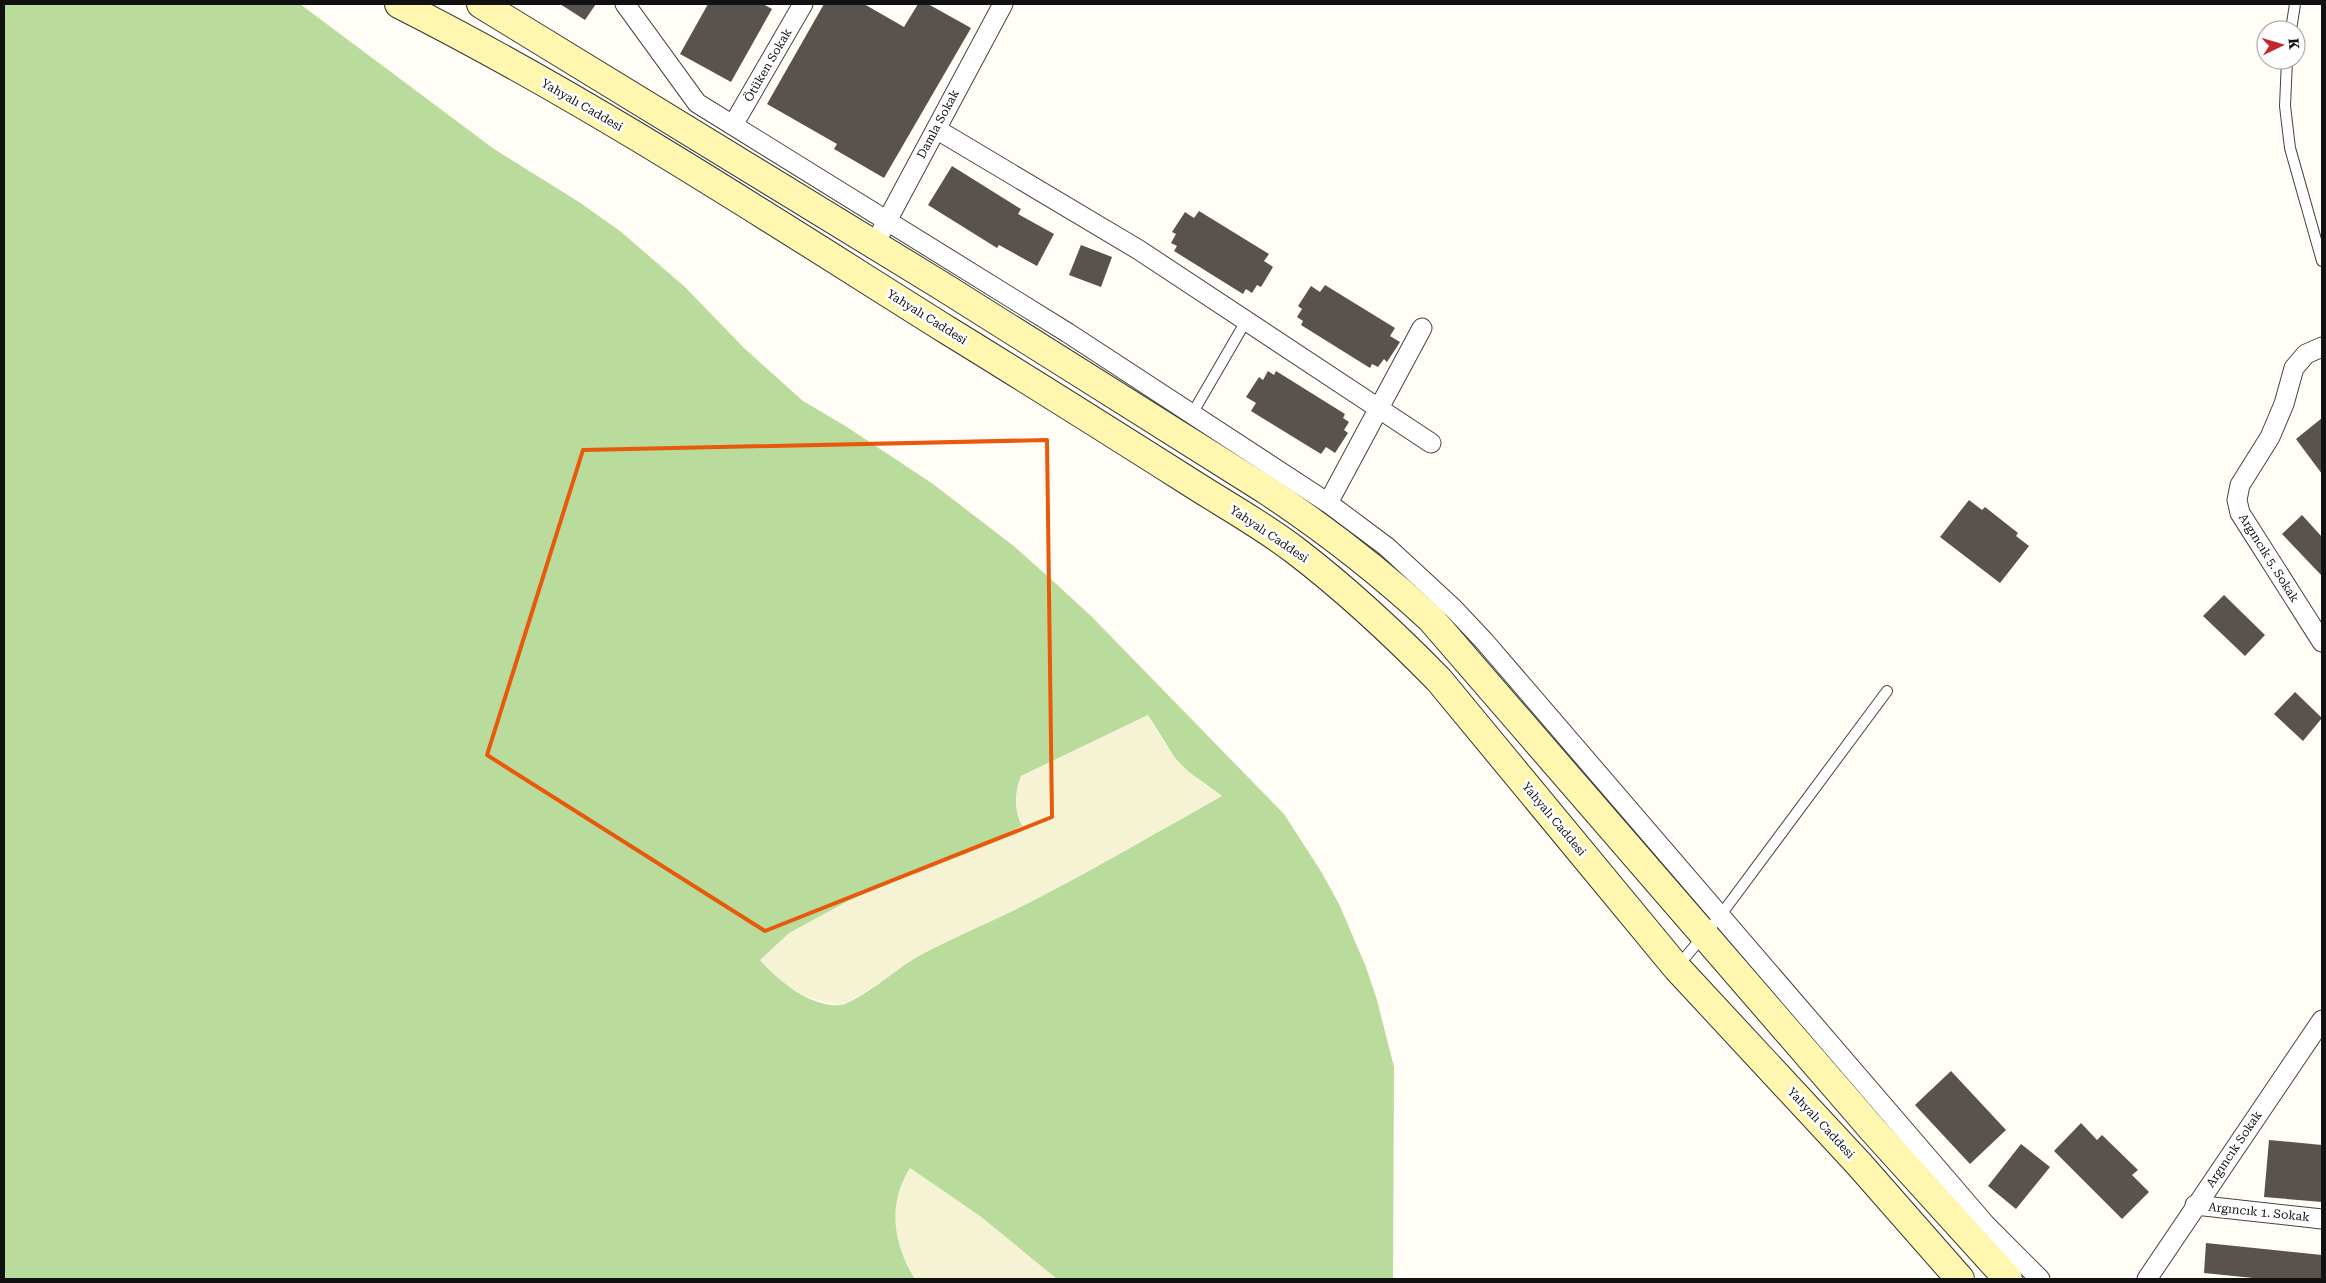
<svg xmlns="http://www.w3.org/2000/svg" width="2326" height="1283" viewBox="0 0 2326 1283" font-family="'Roboto Serif',serif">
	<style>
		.farmland { fill: #f6f3d4 }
		.forest { fill: #b9dc9c; fill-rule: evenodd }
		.building { fill: #5a524d }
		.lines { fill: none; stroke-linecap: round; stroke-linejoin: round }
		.service-casing { stroke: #444; stroke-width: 12 }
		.minor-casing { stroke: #444; stroke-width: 21 }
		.secondary-casing { stroke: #333; stroke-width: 30 }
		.service { stroke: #fff; stroke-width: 10 }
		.minor { stroke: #fff; stroke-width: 19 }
		.secondary { stroke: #fff6b0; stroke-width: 28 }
		.marked { fill: none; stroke: #e8590c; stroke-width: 4; stroke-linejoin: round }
		.labels { text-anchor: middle; stroke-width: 5; stroke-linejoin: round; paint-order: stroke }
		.street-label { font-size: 12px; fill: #111; stroke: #fff }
	</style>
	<rect width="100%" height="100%" fill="#fffdf5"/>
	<path class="farmland" d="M1149 715 1156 730 1175 758 1205 785 1222 796 1045 895 916 958 859 996 841 1005 809 998 794 990 781 982 760 960 789 933 848 901 1022 826 1016 807 1015 797 1021 776Z
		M910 1168 980 1216 1057 1279H915L898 1246 894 1215 899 1188Z"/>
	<path class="forest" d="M4 4H300L494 149 579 202 620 231 685 287 744 348 803 401 847 427 933 484 1015 547 1053 581 1091 616 1284 814 1322 873 1339 904 1366 967 1377 1000 1394 1067 1393 1279H1057L980 1216 910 1168C887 1204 893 1244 915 1279H4ZM1148 715 1175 758 1189 772 1222 796C1163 829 1105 863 1046 894 1004 917 959 934 917 957 900 967 855 1004 840 1005 811 1008 777 980 760 960L789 933 848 901 1022 826C1014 809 1014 794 1021 776Z"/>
	<path class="building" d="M560 4H596L585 20Z
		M708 4H763L772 9 731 82 680 54Z
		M824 4H864L904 27 918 4H928L971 28 884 178 834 149 837 144 767 104Z
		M952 166 1021 209 1018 214 1054 234 1037 266 999 245 997 248 928 205Z
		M1199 211 1269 254 1264 261 1273 267 1261 287 1257 285 1252 293 1246 289 1243 294 1174 251 1177 246 1171 243 1176 234 1172 232 1185 212 1194 218Z
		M1081 245 1112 257 1101 287 1069 275Z
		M1325 285 1395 328 1390 336 1400 342 1387 362 1384 359 1378 367 1372 364 1370 368 1301 325 1303 321 1297 317 1302 309 1298 306 1311 286 1320 292Z
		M1268 371 1274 375 1276 371 1345 414 1343 418 1349 422 1344 430 1348 433 1335 453 1326 447 1321 454 1251 411 1256 403 1246 397 1259 377 1263 380Z
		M2322 418V474L2296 439Z
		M1969 500 1982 510 1985 507 2018 533 2016 536 2029 546 2000 583 1940 537Z
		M2302 515 2322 537V576L2282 534Z
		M2224 595 2265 635 2245 656 2203 616Z
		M2295 692 2322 718 2303 741 2274 714Z
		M1951 1071 2006 1130 1970 1164 1915 1105Z
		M2081 1123 2097 1140 2102 1135 2138 1170 2132 1175 2149 1192 2122 1219 2054 1151Z
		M2269 1140 2322 1145V1202L2264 1197Z
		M2021 1144 2050 1167 2016 1209 1988 1186Z
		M2206 1243 2322 1255V1279H2263L2204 1273Z"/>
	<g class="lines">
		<defs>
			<path id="service" d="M2291 30 2295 4
				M2287 60 2285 106 2290 148 2322 261
				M1192 414 1246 321
				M1677 967 1720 916 1887 691"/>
			<path id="minor" d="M625 4 697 103 1068 333 1328 503 1387 547 1453 608 1485 642 1986 1225 2040 1279
				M733 125 803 4
				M936 129 1139 250 1431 443
				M881 232 1003 4
				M2322 347 2306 354 2294 368 2284 404 2270 437 2240 485 2237 500 2240 513 2322 642
				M1328 503 1422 328
				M2195 1205 2322 1219
				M2147 1279 2322 1020"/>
			<path id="secondary" d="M399 4C589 100 767 217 947 330 1027 379 1106 429 1185 479 1222 503 1261 524 1296 551 1347 590 1394 634 1439 680L1677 968 1859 1164 1960 1279
				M481 4 942 286 1266 490C1325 529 1379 571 1431 619L1873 1130 2008 1279"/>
		</defs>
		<use href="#service" class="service-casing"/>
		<use href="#minor" class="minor-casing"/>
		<use href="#secondary" class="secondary-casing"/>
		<use href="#service" class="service"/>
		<use href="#minor" class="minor"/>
		<use href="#secondary" class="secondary"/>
	</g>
	<path class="marked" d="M1047 440 1052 817 765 931 487 755 583 450Z"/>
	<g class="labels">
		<g class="street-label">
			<text transform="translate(768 65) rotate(-60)" y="4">Ötüken Sokak</text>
			<text transform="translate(582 105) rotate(30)" y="4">Yahyalı Caddesi</text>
			<text transform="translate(938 124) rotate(-62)" y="4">Damla Sokak</text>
			<text transform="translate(927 317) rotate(32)" y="4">Yahyalı Caddesi</text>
			<text transform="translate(1269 534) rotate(34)" y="4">Yahyalı Caddesi</text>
			<text transform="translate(2269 558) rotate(58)" y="4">Argıncık 5. Sokak</text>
			<text transform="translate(1554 819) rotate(50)" y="4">Yahyalı Caddesi</text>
			<text transform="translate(1821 1123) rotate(47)" y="4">Yahyalı Caddesi</text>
			<text transform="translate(2234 1149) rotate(-56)" y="4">Argıncık Sokak</text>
			<text transform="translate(2259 1212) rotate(6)" y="4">Argıncık 1. Sokak</text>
		</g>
	</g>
	<rect width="2326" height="1283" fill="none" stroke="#111111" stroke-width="10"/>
	<g transform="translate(2281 45) rotate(85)"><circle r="24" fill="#ffffff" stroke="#a0a0a0"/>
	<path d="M0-4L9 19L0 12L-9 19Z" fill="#c4262e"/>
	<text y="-8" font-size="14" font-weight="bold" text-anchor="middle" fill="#111111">K</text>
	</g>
</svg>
